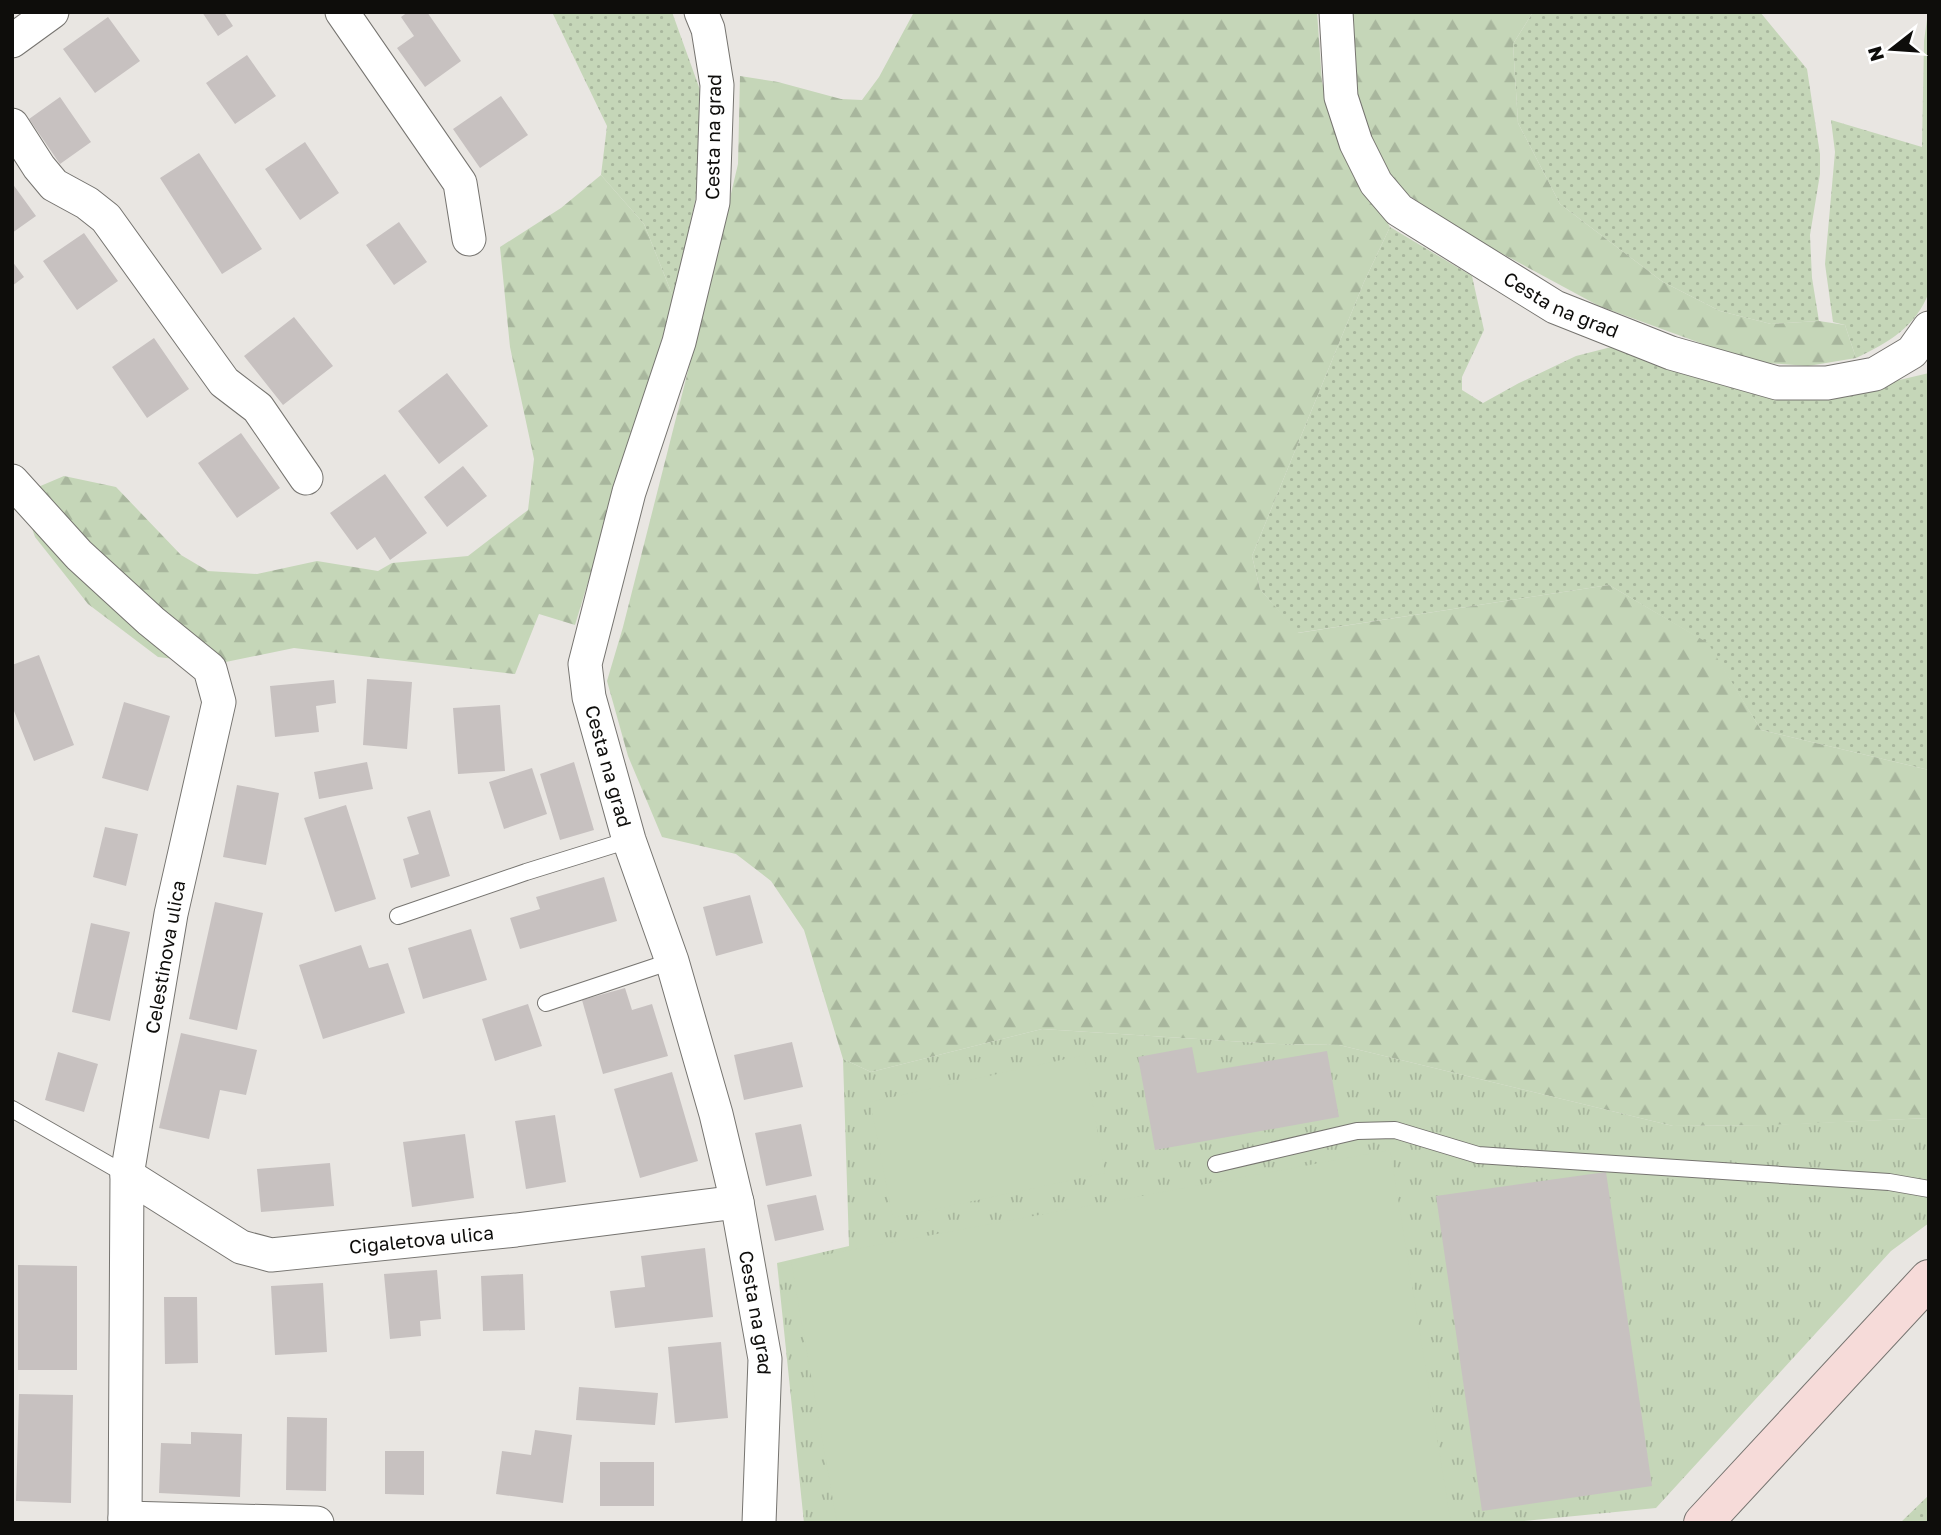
<svg xmlns="http://www.w3.org/2000/svg" width="1941" height="1535" viewBox="0 0 1941 1535" font-family="'Golos Text',sans-serif">
	<style>
		.grass { fill: url(#grass-dots) }
		.forest { fill: url(#forest-firs) }
		.park { fill: url(#park-tufts) }
		.pitch { fill: #c5d6b8 }
		.building { fill: #c7c1c0 }
		.lines { fill: none; stroke-linecap: round; stroke-linejoin: round }
		.lane-casing { stroke: #767470; stroke-width: 18 }
		.street-casing { stroke: #767470; stroke-width: 35 }
		.secondary-casing { stroke: #767470; stroke-width: 40 }
		.lane { stroke: #fff; stroke-width: 16 }
		.street { stroke: #fff; stroke-width: 33 }
		.secondary { stroke: #f6dbd9; stroke-width: 38 }
		.labels { text-anchor: middle; stroke-width: 5; stroke-linejoin: round; paint-order: stroke }
		.street-label { font-size: 19px; fill: #0e0d0b; stroke: #fff }
	</style>
	<defs>
		<pattern id="grass-dots" width="8" height="8" patternUnits="userSpaceOnUse" patternTransform="scale(1.75)"><rect width="8" height="8" fill="#c5d6b8"/><path d="M2 2h.1M6 6h.1" fill="none" stroke="#a8b69d" stroke-width="1.8" stroke-linecap="round"/></pattern>
		<pattern id="forest-firs" width="22" height="20" patternUnits="userSpaceOnUse" patternTransform="scale(1.75)"><rect width="22" height="20" fill="#c5d6b8"/><path d="M5 1l3.5 6h-7zM16 11l3.5 6h-7z" fill="#a8b69d"/></pattern>
		<pattern id="park-tufts" width="24" height="20" patternUnits="userSpaceOnUse" patternTransform="scale(1.75)"><rect width="24" height="20" fill="#c5d6b8"/><path d="M3 7l-1-3M5 7V3M7 7l1-3M15 17l-1-3M17 17v-4M19 17l1-3" fill="none" stroke="#a8b69d"/></pattern>
	</defs>
	<rect width="100%" height="100%" fill="#e9e6e2"/>
	<path class="grass" d="M552 12H672L704 101 702 169 674 299 644 224 601 175 607 126Z
		M1533 12H1760L1807 69 1820 154V174L1810 235 1812 278 1819 321 1771 324 1720 311 1663 282 1560 204 1518 123 1513 44Z
		M1928 12 1929 292C1916 327 1888 343 1856 358L1845 325 1833 322 1825 264 1835 152 1831 120 1922 147 1924 41Z
		M1390 227 1472 276 1484 330 1462 377V390L1483 403 1519 383 1576 356 1619 345 1861 389 1929 373V770L1761 730 1707 643 1609 585 1297 633 1260 589 1252 556 1364 282Z
		M1929 1495V1523H1900Z"/>
	<path class="forest" d="M914 12H1317L1322 82 1344 152 1390 227 1364 282 1252 556 1260 589 1298 633 1609 585 1708 643 1761 730 1929 770V1118L1779 1125 1673 1126 1339 1045 1277 1044 1042 1029 871 1072 843 1059 804 930 771 881 736 854 662 837 628 756 607 681 623 627 705 304 738 164 740 76 778 82 841 99 862 100 879 77Z
		M1346 12H1533L1513 44 1518 123 1560 204 1663 282 1720 311 1771 324 1819 321 1845 325 1856 358 1808 366 1767 363 1722 351 1599 306 1475 239 1440 217 1391 183 1353 94Z
		M601 175 644 224 674 299 575 625 539 614 515 674 294 648 216 664 158 657 88 604 35 537 25 508 31 490 64 476 116 487 181 555 208 571 257 574 317 561 378 571 392 563 468 556 528 510 534 459 510 347 500 247 561 208Z"/>
	<path class="park" d="M1042 1029 1277 1044 1339 1045 1673 1126 1765 1125 1929 1118V1223L1891 1251 1656 1508 1505 1523H804L777 1263 849 1246 843 1059 871 1072Z"/>
	<path class="pitch" d="M1084 1055 1105 1173 893 1218 870 1102Z
		M1390 1150 1451 1523H837L791 1261Z"/>
	<path class="building" d="M202 12H224L233 26 218 36Z
		M408 12H427L461 61 425 87 397 48 414 36 401 17Z
		M108 17 140 61 95 93 63 49Z
		M247 55 276 96 235 124 206 83Z
		M501 96 528 135 480 168 453 129Z
		M60 97 91 142 60 164 29 119Z
		M305 142 339 193 300 220 265 169Z
		M199 153 262 249 222 274 160 178Z
		M12 183 36 216 12 233Z
		M399 222 427 262 394 285 366 245Z
		M84 233 118 281 77 310 43 261Z
		M12 261 24 277 12 286Z
		M294 317 333 366 283 405 244 356Z
		M154 338 189 389 147 418 112 367Z
		M447 373 488 426 439 464 398 411Z
		M241 433 280 488 237 518 198 463Z
		M463 466 487 496 447 527 424 497Z
		M385 474 427 533 390 560 375 537 357 550 330 513Z
		M39 655 74 745 34 761 12 706V665Z
		M367 679 412 682 407 749 363 745Z
		M334 680 336 703 316 706 319 732 275 737 270 686Z
		M124 702 170 716 148 791 102 778Z
		M500 705 505 771 458 774 453 708Z
		M367 762 373 789 319 799 314 772Z
		M574 762 594 830 560 840 540 774Z
		M532 768 547 814 504 829 489 782Z
		M237 785 279 793 266 865 223 857Z
		M346 805 376 899 335 912 304 818Z
		M430 810 450 876 411 888 403 859 419 854 407 817Z
		M105 827 138 834 126 886 93 877Z
		M604 877 617 921 520 949 510 918 540 909 536 897Z
		M750 895 763 943 716 956 703 907Z
		M215 902 263 913 237 1030 189 1019Z
		M91 923 130 932 110 1021 72 1012Z
		M471 929 487 980 423 999 408 948Z
		M361 945 369 968 388 963 405 1013 323 1039 299 965Z
		M625 988 632 1010 652 1004 668 1056 603 1074 582 1000Z
		M528 1004 542 1046 495 1061 482 1019Z
		M181 1033 257 1050 246 1095 220 1090 209 1139 159 1128Z
		M792 1042 803 1087 744 1100 734 1055Z
		M1192 1047 1197 1073 1327 1051 1339 1117 1155 1150 1138 1057Z
		M58 1052 98 1064 84 1112 45 1100Z
		M672 1072 698 1161 640 1178 614 1089Z
		M555 1115 566 1182 526 1189 515 1121Z
		M801 1124 812 1176 766 1186 755 1133Z
		M465 1134 474 1198 412 1207 403 1142Z
		M330 1163 334 1206 261 1212 257 1169Z
		M1606 1172 1652 1486 1482 1511 1436 1196Z
		M816 1195 824 1230 775 1241 767 1205Z
		M705 1248 713 1317 615 1328 610 1291 645 1287 641 1256Z
		M18 1265 77 1266V1370H18Z
		M437 1270 441 1319 420 1321 421 1336 390 1339 384 1274Z
		M523 1274 525 1330 483 1331 481 1276Z
		M323 1283 327 1352 275 1355 271 1286Z
		M164 1297H197L198 1363 165 1364Z
		M721 1342 728 1418 675 1423 668 1347Z
		M579 1387 658 1393 655 1425 576 1420Z
		M19 1394 73 1395 71 1503 16 1501Z
		M287 1417 327 1418 326 1491 286 1490Z
		M535 1430 572 1435 563 1503 496 1494 502 1451 531 1455Z
		M191 1432 242 1434 240 1497 159 1493 161 1443 191 1444Z
		M385 1451H424V1495L385 1494Z
		M600 1462H654V1506H600Z"/>
	<g class="lines">
		<defs>
			<path id="lane" d="M398 916 526 872 629 840
				M546 1003 672 961
				M12 1109 127 1175
				M1216 1164 1357 1131 1395 1130 1478 1155 1889 1182 1929 1189"/>
			<g id="street">
				<path d="M342 12 460 183 469 239"/>
				<path id="s1" d="M701 12 708 29 717 85 713 202 679 342 629 492 585 664 589 697 629 840 672 961 716 1114 737 1202 765 1359 759 1523"/>
				<path id="s2" d="M1336 12 1341 97 1356 143 1376 183 1399 210 1555 307 1671 353 1777 383H1827L1875 374 1912 352 1929 328"/>
				<path d="M12 41 52 12"/>
				<path d="M12 125 39 167 54 185 87 203 106 218 224 382 258 408 306 478"/>
				<path d="M12 481 79 555 151 621 210 669 219 702 171 914 127 1175 125 1523"/>
				<path id="s3" d="M127 1175 241 1247 271 1255 516 1230 737 1202"/>
				<path d="M125 1518 317 1523"/>
			</g>
			<path id="secondary" d="M1703 1523 1929 1279"/>
		</defs>
		<use href="#lane" class="lane-casing"/>
		<use href="#street" class="street-casing"/>
		<use href="#secondary" class="secondary-casing"/>
		<use href="#lane" class="lane"/>
		<use href="#street" class="street"/>
		<use href="#secondary" class="secondary"/>
	</g>
	<g class="labels">
		<g class="street-label">
			<text transform="translate(713 137) rotate(-89)" y="7">Cesta na grad</text>
			<text dy="7" stroke="none"><textPath href="#s2" startOffset="402">Cesta na grad</textPath></text>
			<text dy="7" stroke="none"><textPath href="#s1" startOffset="777">Cesta na grad</textPath></text>
			<text transform="translate(165 957) rotate(-80)" y="7">Celestinova ulica</text>
			<text dy="7" stroke="none"><textPath href="#s3" startOffset="317">Cigaletova ulica</textPath></text>
			<text dy="7" stroke="none"><textPath href="#s1" startOffset="1344">Cesta na grad</textPath></text>
		</g>
	</g>
	<rect width="1941" height="1535" fill="none" stroke="#0e0d0b" stroke-width="28"/>
	<g transform="translate(1892 49) rotate(253)" stroke="#ffffff" stroke-width="5" paint-order="stroke">
	<path d="M0-5L12 26L0 18L-12 26Z" fill="#0e0d0b"/>
	<text y="-10" font-size="19" font-weight="bold" text-anchor="middle" fill="#0e0d0b">N</text>
	</g>
</svg>
